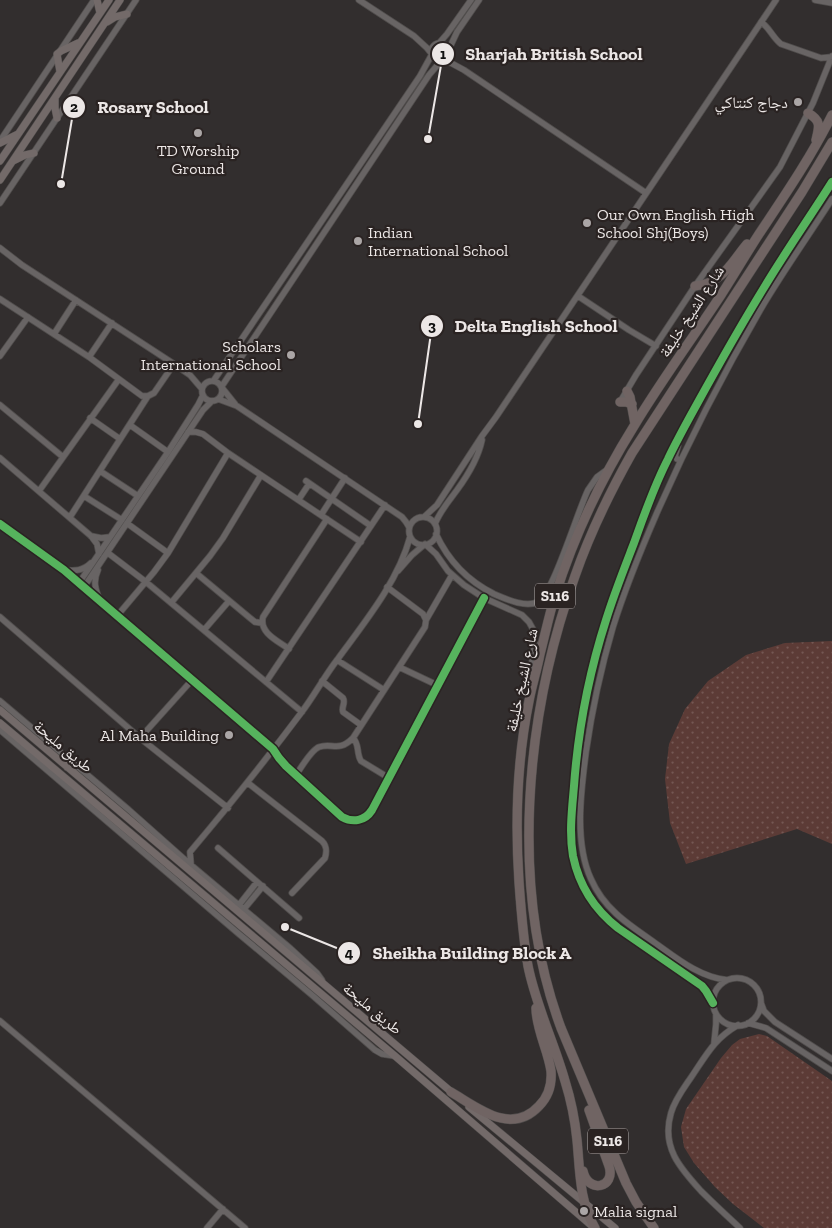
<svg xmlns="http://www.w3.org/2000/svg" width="832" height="1228" viewBox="0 0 832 1228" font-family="'Zilla Slab','Noto Naskh Arabic',serif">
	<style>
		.grass { fill: url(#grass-dots) }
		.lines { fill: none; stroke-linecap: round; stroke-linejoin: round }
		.minor-casing { stroke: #504d4c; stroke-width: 7 }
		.major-casing { stroke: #504d4c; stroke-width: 8 }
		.highway-casing { stroke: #504d4c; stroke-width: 10 }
		.minor { stroke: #686464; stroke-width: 5.5 }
		.major { stroke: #736a69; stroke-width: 7 }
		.highway { stroke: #706463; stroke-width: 9 }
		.cycleway-casing { stroke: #2a2322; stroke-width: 11 }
		.cycleway { stroke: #56b35d; stroke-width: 8 }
		.poi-dot { fill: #aba6a6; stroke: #2a2322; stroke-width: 2 }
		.labels { text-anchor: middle; stroke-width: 4.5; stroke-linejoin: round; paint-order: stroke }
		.shield { fill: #2a2322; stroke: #b2acab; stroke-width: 1 }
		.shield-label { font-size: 15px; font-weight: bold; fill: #ece7e6 }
		.poi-label { font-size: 16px; fill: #ece7e6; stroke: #2a2322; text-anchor: end }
		.street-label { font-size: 16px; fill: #ece7e6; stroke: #2a2322 }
		.leader { fill: none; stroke: #ece7e6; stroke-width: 2 }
		.callout-dot { fill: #ece7e6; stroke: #2a2322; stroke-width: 2 }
		.mark-label { font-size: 15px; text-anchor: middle; font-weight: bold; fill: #111 }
		.callout-label { font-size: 18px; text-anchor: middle; font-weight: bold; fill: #ece7e6; stroke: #2a2322; stroke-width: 4.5; stroke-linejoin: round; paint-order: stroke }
	</style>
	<defs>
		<pattern id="grass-dots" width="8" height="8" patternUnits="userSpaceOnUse" patternTransform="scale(1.25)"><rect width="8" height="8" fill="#5c3b36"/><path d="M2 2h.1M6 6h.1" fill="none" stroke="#745753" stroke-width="1.8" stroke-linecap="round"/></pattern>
	</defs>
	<rect width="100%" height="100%" fill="#322e2e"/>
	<path class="grass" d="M832 641V844L797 829 686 864 670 823 665 779 669 744 685 709 708 681 746 655 785 643Z
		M759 1034 767 1036 832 1081V1228H764L733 1204 715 1187 694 1163 684 1147 681 1127 686 1109 721 1058 732 1045 740 1039Z"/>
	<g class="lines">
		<defs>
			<path id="minor" d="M359 0 414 36 427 48 431 53
				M815 0 832 3
				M761 22C769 27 773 38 781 44L821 58 832 57
				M440 42 447 34 471 0
				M431 52a9 9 0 1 1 18 0a9 9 0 1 1-18 0Z
				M449 49 457 32 479 0
				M443 61 451 63 464 70 646 193
				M0 141 94 0
				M0 203 136 0
				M0 248 22 265 174 364 190 375 202 389
				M578 296 629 330 656 346
				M0 299 89 357 142 396H148L154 393 174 364
				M54 334 76 300
				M0 356 28 317
				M89 357 112 323
				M214 380 420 76 431 56
				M202 391a10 10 0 1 1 20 0a10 10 0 1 1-20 0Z
				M222 386 429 75 441 61
				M223 389 235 404
				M218 399 237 406 402 517 406 522 409 527
				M620 402 636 375 695 286 780 167 813 103 832 56
				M0 405 63 457
				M90 418 120 439
				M130 425 168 452
				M188 432H196L203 434 228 453 361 542
				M678 446 675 456 677 459 680 460
				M0 458 91 536 97 544 99 554
				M100 471 138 496
				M306 481 371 526
				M39 491 119 379
				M84 496 122 520
				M299 499 309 484
				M321 515 345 478
				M70 517 148 396
				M424 517 437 505 482 436 496 417 776 0
				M409 531a14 14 0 1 1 28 0a14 14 0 1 1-28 0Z
				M0 524 64 570 79 583 273 749 279 758 286 766 342 817C353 823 365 821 372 810L484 598
				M128 524 168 553
				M435 524C440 511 449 501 457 490 468 475 478 459 482 440
				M436 534C448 560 468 581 494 594 506 599 525 608 538 602 553 594 578 510 588 490L597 477 608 469
				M91 536 101 538 110 537
				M108 553 146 582 302 712
				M64 570C75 571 83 571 91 563
				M98 570C93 581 95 589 100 600
				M398 571 412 555 425 544 436 554 448 571 464 585 484 598 522 615 529 622 534 631 535 641 528 688
				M196 573 250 618 255 622 262 623
				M79 583 168 452 198 405 203 395
				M84 587 203 410 212 401
				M171 603 210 556 223 538 261 475
				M117 616 154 572 168 553 228 453
				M0 617 140 738 228 808
				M426 620 452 575
				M204 630 229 601
				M289 649C278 641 259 633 263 617L327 519
				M337 660 384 690
				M399 667 437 685
				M322 681 343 698C346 703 341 707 343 712L361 725
				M266 682 385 505
				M0 701 129 810 191 865 290 948 317 973 322 980
				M0 730 239 934 312 995 375 1050 382 1054 395 1056
				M140 738 192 680
				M353 738C360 745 356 753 361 761L389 778
				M296 775C301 768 311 750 319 747 332 742 338 753 353 738L425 627 426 620 423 614 387 587
				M248 783 322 841C327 846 327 851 325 858L292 893
				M218 848 299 918
				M191 865 190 852C228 807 265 761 301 713 314 696 324 677 337 660 364 623 398 582 410 537
				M239 905 257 882
				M244 909 263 886
				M713 1002a24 24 0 1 1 48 0a24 24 0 1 1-48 0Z
				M727 980C698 977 674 956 651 940 626 923 603 907 591 879 574 842 581 791 586 752 592 710 601 668 613 627 625 589 640 552 656 515 687 444 723 374 762 307 784 270 809 235 832 199
				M713 1003 706 991 702 986 618 928C595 910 579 885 573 856 569 833 572 809 574 786 578 731 589 673 606 620 614 594 624 569 634 543 644 515 654 486 668 459 677 440 687 422 697 404 719 364 741 325 765 286 786 251 810 217 832 182
				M761 1003 764 1011 775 1022 832 1059
				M0 1021 245 1228
				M748 1023 766 1028 832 1071
				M738 1025C714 1039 707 1054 692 1076 684 1088 675 1099 671 1113 661 1147 680 1168 701 1191 714 1204 727 1216 740 1228
				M714 1044 716 1024V1014
				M207 1228 223 1209"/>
			<path id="major" d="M97 0 100 13
				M107 22 115 17 127 14
				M60 72 57 54 61 51 78 43
				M55 99V108L57 118
				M0 143 18 134
				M0 161 109 0
				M13 161 25 155 34 153
				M0 180 120 0
				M0 710 455 1095
				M0 723 395 1056 592 1226
				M64 755 67 767
				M469 1107 615 1228"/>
			<path id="highway" d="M808 113C822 121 819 127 816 140
				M695 286C723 283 731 263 747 244
				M627 391 630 397 635 424
				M620 402H626L632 404
				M451 1092C478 1108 511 1136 539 1106 548 1097 552 1084 551 1071 548 1050 536 1029 536 1008
				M583 1171C588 1194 616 1188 609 1166L589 1110
				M595 1228C579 1201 580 1170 577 1140 575 1120 571 1100 565 1081 554 1042 536 1006 528 966 523 938 521 910 519 882 515 822 517 760 529 701 532 685 537 670 540 654 545 635 549 615 555 596 574 536 601 479 634 426 661 381 692 339 721 295 734 275 746 254 759 234 785 195 811 157 832 115
				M654 1228 636 1202 626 1183 561 1028C509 888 525 715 575 576 590 533 610 492 632 453L802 192 832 142"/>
		</defs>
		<use href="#minor" class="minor-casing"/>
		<use href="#major" class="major-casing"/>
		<use href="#highway" class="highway-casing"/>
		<use href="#minor" class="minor"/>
		<use href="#major" class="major"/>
		<use href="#highway" class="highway"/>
		<defs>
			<path id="cycleway" d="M0 524 64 570 79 583 273 749 279 758 286 766 342 817C353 823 365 821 372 810L484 598
				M713 1003 706 991 702 986 618 928C595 910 579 885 573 856 569 833 572 809 574 786 578 731 589 673 606 620 614 594 624 569 634 543 644 515 654 486 668 459 677 440 687 422 697 404 719 364 741 325 765 286 786 251 810 217 832 182"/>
		</defs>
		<use href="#cycleway" class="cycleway-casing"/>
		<use href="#cycleway" class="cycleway"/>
	</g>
	<g class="poi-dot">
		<circle cx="798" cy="102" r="5"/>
		<circle cx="198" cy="133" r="5"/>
		<circle cx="587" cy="223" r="5"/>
		<circle cx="358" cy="241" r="5"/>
		<circle cx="291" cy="355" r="5"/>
		<circle cx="229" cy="735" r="5"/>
		<circle cx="584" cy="1211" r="5"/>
	</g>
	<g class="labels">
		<g class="shield">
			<rect x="535" y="583.5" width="40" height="25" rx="4"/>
			<rect x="588" y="1128.5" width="40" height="25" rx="4"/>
		</g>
		<g class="shield-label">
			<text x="555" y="601">S116</text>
			<text x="608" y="1146">S116</text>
		</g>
		<g class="poi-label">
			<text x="788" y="108">دجاج كنتاكي</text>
			<text x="198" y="156" text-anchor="middle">TD Worship<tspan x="198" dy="18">Ground</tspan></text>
			<text x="597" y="220" text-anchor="start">Our Own English High<tspan x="597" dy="18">School Shj(Boys)</tspan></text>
			<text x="368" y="238" text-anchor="start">Indian<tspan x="368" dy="18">International School</tspan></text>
			<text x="281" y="352">Scholars<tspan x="281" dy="18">International School</tspan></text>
			<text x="219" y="741">Al Maha Building</text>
			<text x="594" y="1217" text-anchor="start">Malia signal</text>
		</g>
		<g class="street-label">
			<text transform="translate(691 311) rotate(-57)" y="6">شارع الشيخ خليفة</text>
			<text transform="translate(521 680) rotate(-78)" y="6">شارع الشيخ خليفة</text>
			<text transform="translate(64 746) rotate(40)" y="6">طريق مليحة</text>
			<text transform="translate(373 1008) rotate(40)" y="6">طريق مليحة</text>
		</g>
	</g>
	<path class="leader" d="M428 139L443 54M61 184L74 107M418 424L432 326M285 927L349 953"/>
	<g class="callout-dot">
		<circle cx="428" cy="139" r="5"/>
		<circle cx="61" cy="184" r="5"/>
		<circle cx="418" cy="424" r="5"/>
		<circle cx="285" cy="927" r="5"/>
		<circle cx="443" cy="54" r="12"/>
		<circle cx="74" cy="107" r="12"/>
		<circle cx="432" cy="326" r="12"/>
		<circle cx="349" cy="953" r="12"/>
	</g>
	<g class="mark-label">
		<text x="443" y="59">1</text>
		<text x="74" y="112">2</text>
		<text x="432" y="331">3</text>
		<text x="349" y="958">4</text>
	</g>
	<g class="callout-label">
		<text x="554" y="60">Sharjah British School</text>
		<text x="153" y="113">Rosary School</text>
		<text x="536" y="332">Delta English School</text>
		<text x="472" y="959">Sheikha Building Block A</text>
	</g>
</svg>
